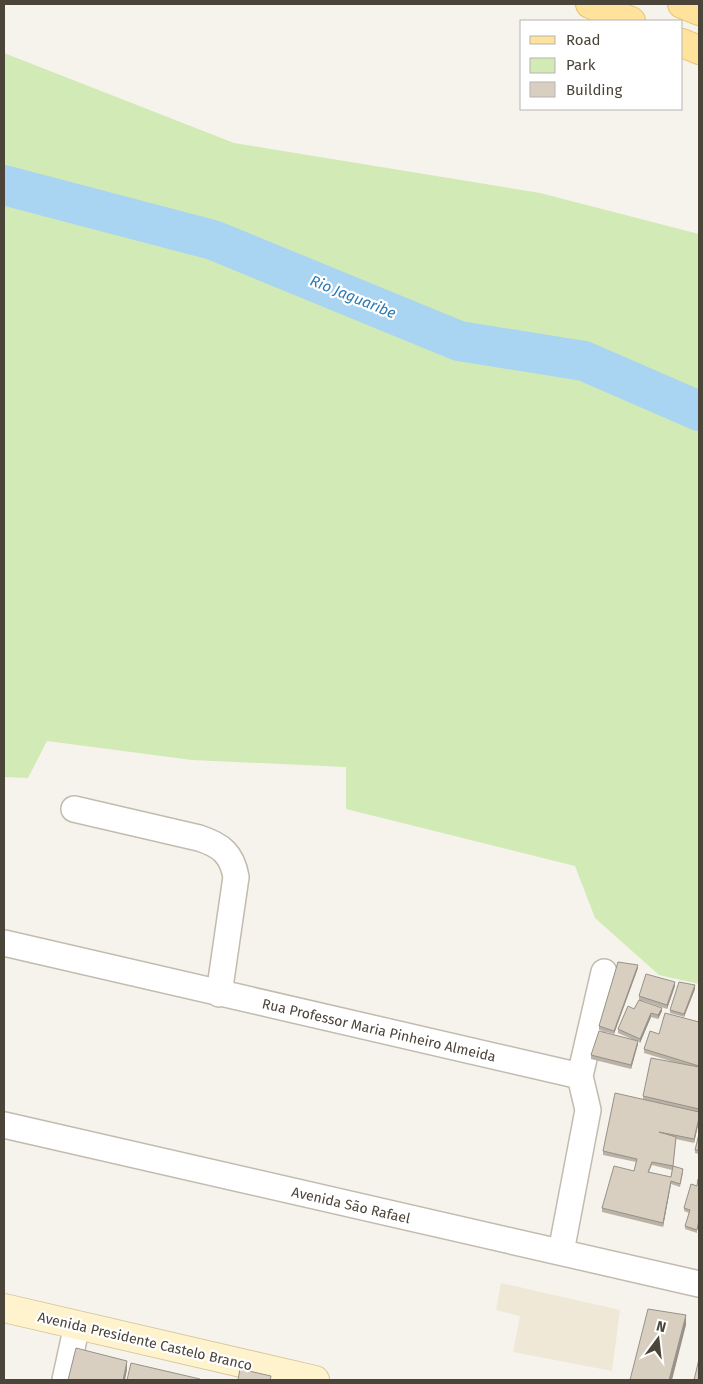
<svg xmlns="http://www.w3.org/2000/svg" width="703" height="1384" viewBox="0 0 703 1384" font-family="'Fira Sans',sans-serif">
	<style>
		.education { fill: #efe8d6 }
		.green { fill: #d2eab5 }
		.lines { fill: none; stroke-linecap: round; stroke-linejoin: round }
		.river { stroke: #a9d4f2; stroke-width: 40 }
		.minor-casing { stroke: #c2bbae; stroke-width: 28 }
		.secondary-casing { stroke: #d6c79b; stroke-width: 30 }
		.primary-casing { stroke: #e6c16a; stroke-width: 30 }
		.minor { stroke: #fff; stroke-width: 25 }
		.secondary { stroke: #fff3cd; stroke-width: 28 }
		.primary { stroke: #ffe39c; stroke-width: 28 }
		.wall { fill: #bab2a6; fill-rule: evenodd }
		.shaded-wall { fill: #979187 }
		.building { fill: #d8cfc1; stroke: #979187 }
		.labels { text-anchor: middle; stroke-width: 4.5; stroke-linejoin: round; paint-order: stroke }
		.street-label { font-size: 14px; fill: #4b4439; stroke: #fff }
		.water-label { font-size: 15px; font-style: italic; fill: #2e7ab2; stroke: #fff }
	</style>
	<rect width="100%" height="100%" fill="#f6f3ec"/>
	<path class="education" d="M501 1283 620 1310 612 1371 513 1352 520 1316 496 1310Z"/>
	<path class="green" d="M4 53 234 143 540 193 699 234V984L659 975 595 918 575 866 346 809V767L192 760 47 741 28 778 4 777Z"/>
	<g class="lines">
		<path class="river" d="M4 185 213 240 459 341 584 361 699 411"/>
		<defs>
			<path id="minor" d="M74 809 199 838C221 845 232 854 236 877L219 994
				M4 943 580 1076
				M4 1125 699 1284
				M561 1252 588 1110 580 1076 604 972
				M65 1380 77 1325"/>
			<path id="secondary" d="M4 1308 315 1380"/>
			<path id="primary" d="M590 4 631 21
				M682 4 699 11
				M682 43 699 50"/>
		</defs>
		<use href="#minor" class="minor-casing"/>
		<use href="#secondary" class="secondary-casing"/>
		<use href="#primary" class="primary-casing"/>
		<use href="#minor" class="minor"/>
		<use href="#secondary" class="secondary"/>
		<use href="#primary" class="primary"/>
	</g>
	<path class="wall" d="M638 968 614 1034 599 1030V1026Z
		M675 986 667 1009 641 1000 662 1011 658 1019 651 1017 640 1043 638 1041V1044L631 1069 591 1059V1055L634 1040 618 1033V1029L634 1009 639 1000V996Z
		M695 989 684 1017 670 1013V1010Z
		M699 1022V1121L694 1143 676 1139 673 1166 683 1173 680 1187 671 1184 663 1227 602 1212V1208L634 1171 636 1162 603 1155V1151L643 1099V1096L677 1063 644 1053V1049L659 1034ZM652 1165 672 1170 671 1177 649 1172Z
		M699 1134V1154L695 1153V1150Z
		M697 1186V1233L685 1229V1226L689 1213 684 1211V1208Z"/>
	<path class="shaded-wall" d="M638 965V968L614 1034V1031Z
		M675 982V986L667 1009V1005Z
		M695 985V989L684 1017V1014Z
		M662 1008V1011L658 1019V1015Z
		M651 1013V1017L640 1043V1039Z
		M638 1041V1044L631 1069V1065Z
		M699 1118V1121L694 1143V1139Z
		M671 1181V1184L663 1227V1223Z
		M686 1315V1325L672 1380H669Z
		M127 1361V1370L125 1380H123Z"/>
	<path class="building" d="M618 962 638 965 614 1031 599 1026Z
		M646 974 675 982 667 1005 639 996Z
		M679 982 695 985 684 1014 670 1010Z
		M639 1000 662 1008 658 1015 651 1013 640 1039 618 1029 628 1006 634 1009Z
		M665 1013 699 1022V1066L644 1049 650 1031 659 1034Z
		M599 1031 638 1041 631 1065 591 1055Z
		M651 1058 699 1067V1109L643 1096Z
		M615 1093 699 1112V1118L694 1139 659 1132 676 1137 673 1166 652 1162 648 1172 671 1177 673 1166 683 1169 680 1184 671 1181 663 1223 602 1208 614 1166 634 1171 637 1159 603 1151Z
		M699 1134V1150H695Z
		M698 1179H699V1220L697 1230 685 1226 690 1210 684 1208 691 1184 697 1186Z
		M648 1309 686 1315 669 1380H630Z
		M76 1348 127 1361 123 1380H68Z
		M699 1359V1380H694Z
		M131 1363 200 1379 199 1380H127Z
		M240 1369 271 1376 270 1380H238Z"/>
	<g class="labels">
		<g class="street-label">
			<text transform="translate(379 1030) rotate(13)" y="5">Rua Professor Maria Pinheiro Almeida</text>
			<text transform="translate(351 1205) rotate(13)" y="5">Avenida São Rafael</text>
			<text transform="translate(145 1341) rotate(13)" y="5">Avenida Presidente Castelo Branco</text>
		</g>
		<g class="water-label">
			<text transform="translate(353 297) rotate(22)" y="5">Rio Jaguaribe</text>
		</g>
	</g>
	<rect width="703" height="1384" fill="none" stroke="#4b4439" stroke-width="10"/>
	<rect x="520" y="20" width="162" height="90" fill="#ffffff" stroke="#b7b4b0"/>
	<rect x="530" y="36" width="25" height="8" fill="#ffe39c" stroke="#b7b4b0"/>
	<text x="566" y="45" font-size="15" fill="#4b4439">Road</text>
	<rect x="530" y="58" width="25" height="15" fill="#d2eab5" stroke="#b7b4b0"/>
	<text x="566" y="70" font-size="15" fill="#4b4439">Park</text>
	<rect x="530" y="82" width="25" height="15" fill="#d8cfc1" stroke="#b7b4b0"/>
	<text x="566" y="95" font-size="15" fill="#4b4439">Building</text>
	<g transform="translate(658 1339) rotate(15)" stroke="#ffffff" stroke-width="4" paint-order="stroke">
	<path d="M0-4L9 19L0 12L-9 19Z" fill="#4b4439"/>
	<text y="-8" font-size="14" font-weight="bold" text-anchor="middle" fill="#4b4439">N</text>
	</g>
</svg>
